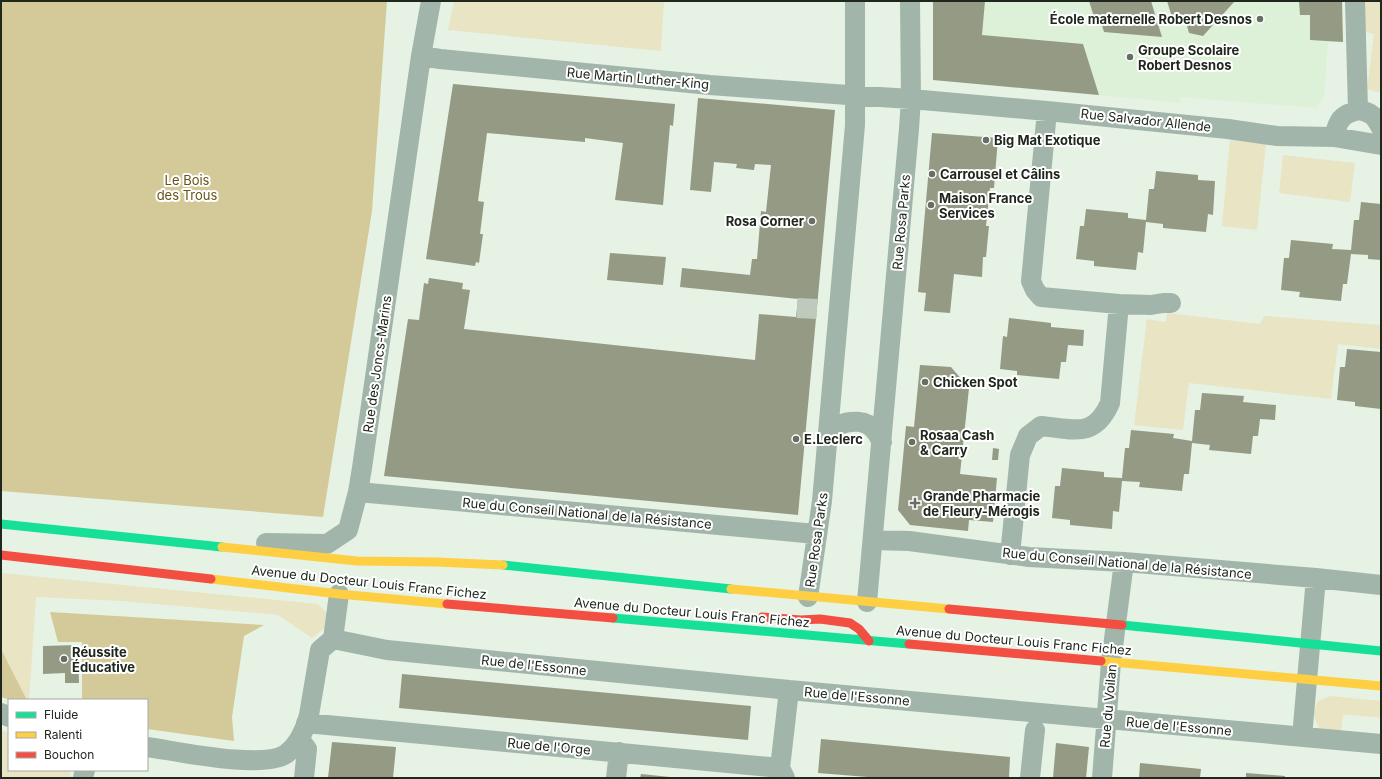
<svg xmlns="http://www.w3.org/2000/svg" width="1382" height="779" viewBox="0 0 1382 779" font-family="Inter,sans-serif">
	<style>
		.built { fill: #ddf1d8 }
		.green { fill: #e8e4c4 }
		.forest { fill: #d4ca99 }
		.building { fill: #949a84 }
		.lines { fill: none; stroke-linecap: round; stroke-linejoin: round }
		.street-tunnel { stroke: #becabc; stroke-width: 20; stroke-dasharray: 20 10; stroke-linecap: butt }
		.street { stroke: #a2b5ab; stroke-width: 20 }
		.fast { stroke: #16e098; stroke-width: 9 }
		.slow { stroke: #ffcf43; stroke-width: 9 }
		.jam { stroke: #f24e42; stroke-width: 9 }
		.poi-dot { fill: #656f63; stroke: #fff; stroke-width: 1.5 }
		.labels { text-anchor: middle; stroke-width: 4; stroke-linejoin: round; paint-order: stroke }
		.poi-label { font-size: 13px; font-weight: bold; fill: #20281e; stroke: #fff; text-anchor: start }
		.street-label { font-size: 13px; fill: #20281e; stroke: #fff }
		.park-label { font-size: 13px; fill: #665319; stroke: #fff }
	</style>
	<rect width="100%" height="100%" fill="#e6f2e3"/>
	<path class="built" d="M933 1H1342L1343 42H1328L1324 97 1316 108 1179 97 1181 103 933 80Z"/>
	<path class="green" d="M454 1H664L661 51 448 30Z
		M1361 1H1381V93L1367 89 1374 34 1361 31Z
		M1230 140 1266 143 1257 230 1222 226Z
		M1283 155 1355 163 1350 202 1279 193Z
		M1167 313 1260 324 1264 316 1381 325V349L1338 344 1331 399 1189 383 1183 430 1134 425 1147 319 1166 322Z
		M1 573 318 604 329 615 326 627 312 638 278 615 123 601 36 597 29 700H27L1 649Z
		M1330 696 1381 701V718L1343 714 1341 731 1319 728 1313 714 1318 701Z
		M1 730 9 733V770H69L71 778H1Z"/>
	<path class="forest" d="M1 1H387L372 211 323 517 1 491Z
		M50 612 264 625 244 636 232 717 234 741 147 729V700H82V642H58Z
		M1 649 27 700H11L1 697Z"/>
	<path class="building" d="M933 1H985L982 35 1083 44 1099 95 933 80Z
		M1089 1H1151L1162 37 1104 32 1101 22 1096 23Z
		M1167 1H1235L1203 36 1189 33 1185 19 1172 17Z
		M1299 1H1342L1343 42 1310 40V15H1300Z
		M453 84 675 104 673 126 670 125 663 205 615 200 623 143 585 138V142L487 133 478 201 484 202 480 234H483L479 263 476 262 475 266 426 259Z
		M698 98 835 110 798 515 384 476 408 319 419 320 424 283 428 284 429 278 463 283 462 289 470 290 464 329 755 360 759 314 796 317 798 299 680 287 682 268 750 275 752 259H757L761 211 766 212 771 165 755 164 754 170 736 168 737 164 714 162 711 192 690 190Z
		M932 133 998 138 994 188H990L986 226H989L986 257H983L982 277 954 274 950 313 924 311 926 293 918 292Z
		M1156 171 1198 175V180L1215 181 1213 215 1208 214 1206 232 1163 228V224L1146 222 1143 253 1138 252 1136 270 1094 266V261L1076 259 1080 226H1084L1086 209 1128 213V218L1146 220 1149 189H1154Z
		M1361 202 1381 204V260L1368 259V255L1351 254 1347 284H1343L1341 301 1299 297 1300 292 1281 290 1284 258H1289L1291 240 1333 244 1332 249 1351 250 1354 220H1359Z
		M610 253 666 257 663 285 607 280Z
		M1009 318 1051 323V327L1084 330 1083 346 1068 345 1066 362H1061L1059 379 1017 375V371L1000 369 1003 336 1007 337Z
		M1347 349 1381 352V409L1355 406V402L1337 400 1340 367H1345Z
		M920 365 951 367 969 388 960 474 997 478 993 522 969 520 968 531 910 525 898 510 906 426 914 427Z
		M1202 393 1244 396 1243 402 1276 405 1275 420 1260 419 1258 436H1253L1251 454 1209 450 1210 445 1192 443 1189 474H1184L1182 491 1139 487 1140 482 1122 481 1119 512 1113 511 1112 529 1070 525V520L1052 518 1055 486H1060L1062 468 1104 472V477L1122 478 1125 448H1129L1131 430 1174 434 1173 438 1192 441 1195 410H1200Z
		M993 448 999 449 998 460H992Z
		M78 645 79 683H65V673L43 674V646Z
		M402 674 751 706 748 740 399 708Z
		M821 739 1010 757 1009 778H880L818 773Z
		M332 742 396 747 393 778H328Z
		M1056 743 1089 747 1086 778H1053Z
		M1140 763 1201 769 1200 778H1139Z
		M1246 773 1285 776V778H1246Z
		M641 774 670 777V778H640Z"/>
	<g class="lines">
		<path class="street-tunnel" d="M797 308 817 309"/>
		<path class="street" d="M1355 1 1358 110C1371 112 1375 116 1381 128
			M421 56 440 59 710 85 848 95 911 99 1047 111 1228 129 1277 136 1334 137 1381 145
			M1334 137C1338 120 1341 115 1358 110
			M1119 304 1151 305 1163 303H1171
			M828 435C831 432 833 428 837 426 849 420 867 419 875 431 878 434 880 439 882 442
			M358 492 816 534
			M873 540 909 541 1029 557 1124 562 1316 578 1381 585
			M266 543 327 544 348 530 358 492 362 468 421 56 431 1
			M1010 555 1020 455 1028 436 1041 426C1074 429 1094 439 1110 403L1119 304 1041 297 1035 290 1031 281 1047 111
			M808 597 822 501 855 125V1
			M867 602 909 129 911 99 910 1
			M333 639 387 650 789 690 1381 744
			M1 713 9 717
			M306 723 780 768 785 778
			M1302 737 1316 578
			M300 740 307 749 304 778
			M147 747C177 751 262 770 286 754 299 744 305 730 309 715L320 650 333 639 339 594
			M780 768 789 690
			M83 778 85 770
			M616 778 619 752
			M1030 778 1035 730
			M1102 778 1111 662 1124 562"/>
		<path class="fast" d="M1 524 222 547
			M503 565 731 589
			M613 618 909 644
			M1122 625 1381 651"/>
		<path class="slow" d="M222 547 357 561 436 562 503 565
			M211 579 339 594 447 604
			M731 589 949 609
			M1101 661 1381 686"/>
		<path class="jam" d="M1 555 211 579
			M447 604 613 618
			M949 609 1122 625
			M762 617 801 620 820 619 850 623 859 629 869 641
			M909 644 1101 661"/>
	</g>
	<g class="poi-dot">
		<circle cx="1260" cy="19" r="4"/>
		<circle cx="1130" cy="57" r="4"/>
		<circle cx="986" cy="140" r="4"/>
		<circle cx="932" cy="174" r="4"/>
		<circle cx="931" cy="205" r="4"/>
		<circle cx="812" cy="221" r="4"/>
		<circle cx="925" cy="382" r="4"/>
		<circle cx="796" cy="439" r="4"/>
		<circle cx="912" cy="442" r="4"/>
		<path d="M913 497h4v4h4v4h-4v4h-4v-4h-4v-4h4z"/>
		<circle cx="64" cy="659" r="4"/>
	</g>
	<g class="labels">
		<g class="poi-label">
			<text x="1252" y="24" text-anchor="end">École maternelle Robert Desnos</text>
			<text x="1138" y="55">Groupe Scolaire<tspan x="1138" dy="15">Robert Desnos</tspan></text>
			<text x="994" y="145">Big Mat Exotique</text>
			<text x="940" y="179">Carrousel et Câlins</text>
			<text x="939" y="203">Maison France<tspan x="939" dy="15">Services</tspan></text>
			<text x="804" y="226" text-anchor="end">Rosa Corner</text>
			<text x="933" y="387">Chicken Spot</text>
			<text x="920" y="440">Rosaa Cash<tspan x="920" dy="15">&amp; Carry</tspan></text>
			<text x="804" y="444">E.Leclerc</text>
			<text x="923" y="501">Grande Pharmacie<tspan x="923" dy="15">de Fleury-Mérogis</tspan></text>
			<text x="72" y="657">Réussite<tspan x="72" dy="15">Éducative</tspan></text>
		</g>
		<g class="street-label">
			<text transform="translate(638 78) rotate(5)" y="5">Rue Martin Luther-King</text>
			<text transform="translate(1146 120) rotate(6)" y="5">Rue Salvador Allende</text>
			<text transform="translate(901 222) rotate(-85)" y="5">Rue Rosa Parks</text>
			<text transform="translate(377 364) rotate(-82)" y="5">Rue des Joncs-Marins</text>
			<text transform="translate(587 513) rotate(5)" y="5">Rue du Conseil National de la Résistance</text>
			<text transform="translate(816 540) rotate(-82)" y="5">Rue Rosa Parks</text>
			<text transform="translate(1127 563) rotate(5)" y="5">Rue du Conseil National de la Résistance</text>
			<text transform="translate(369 582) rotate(6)" y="5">Avenue du Docteur Louis Franc Fichez</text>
			<text transform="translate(692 612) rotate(5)" y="5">Avenue du Docteur Louis Franc Fichez</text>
			<text transform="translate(1014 640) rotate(5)" y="5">Avenue du Docteur Louis Franc Fichez</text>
			<text transform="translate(534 665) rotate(6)" y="5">Rue de l'Essonne</text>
			<text transform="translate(857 696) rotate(5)" y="5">Rue de l'Essonne</text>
			<text transform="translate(1108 706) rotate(-85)" y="5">Rue du Voilan</text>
			<text transform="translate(1179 726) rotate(5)" y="5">Rue de l'Essonne</text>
			<text transform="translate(549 746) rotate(5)" y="5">Rue de l'Orge</text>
		</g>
		<g class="park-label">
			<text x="187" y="185">Le Bois<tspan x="187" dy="15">des Trous</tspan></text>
		</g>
	</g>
	<rect width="1382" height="779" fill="none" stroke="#20281e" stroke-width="4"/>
	<rect x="8" y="699" width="140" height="72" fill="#ffffff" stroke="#a6a9a5"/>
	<rect x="16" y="712" width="20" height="6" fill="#16e098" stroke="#a6a9a5"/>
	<text x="44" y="719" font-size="12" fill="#20281e">Fluide</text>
	<rect x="16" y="732" width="20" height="6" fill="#ffcf43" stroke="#a6a9a5"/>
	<text x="44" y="739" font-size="12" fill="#20281e">Ralenti</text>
	<rect x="16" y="752" width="20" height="6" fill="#f24e42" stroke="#a6a9a5"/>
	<text x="44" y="759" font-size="12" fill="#20281e">Bouchon</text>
</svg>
